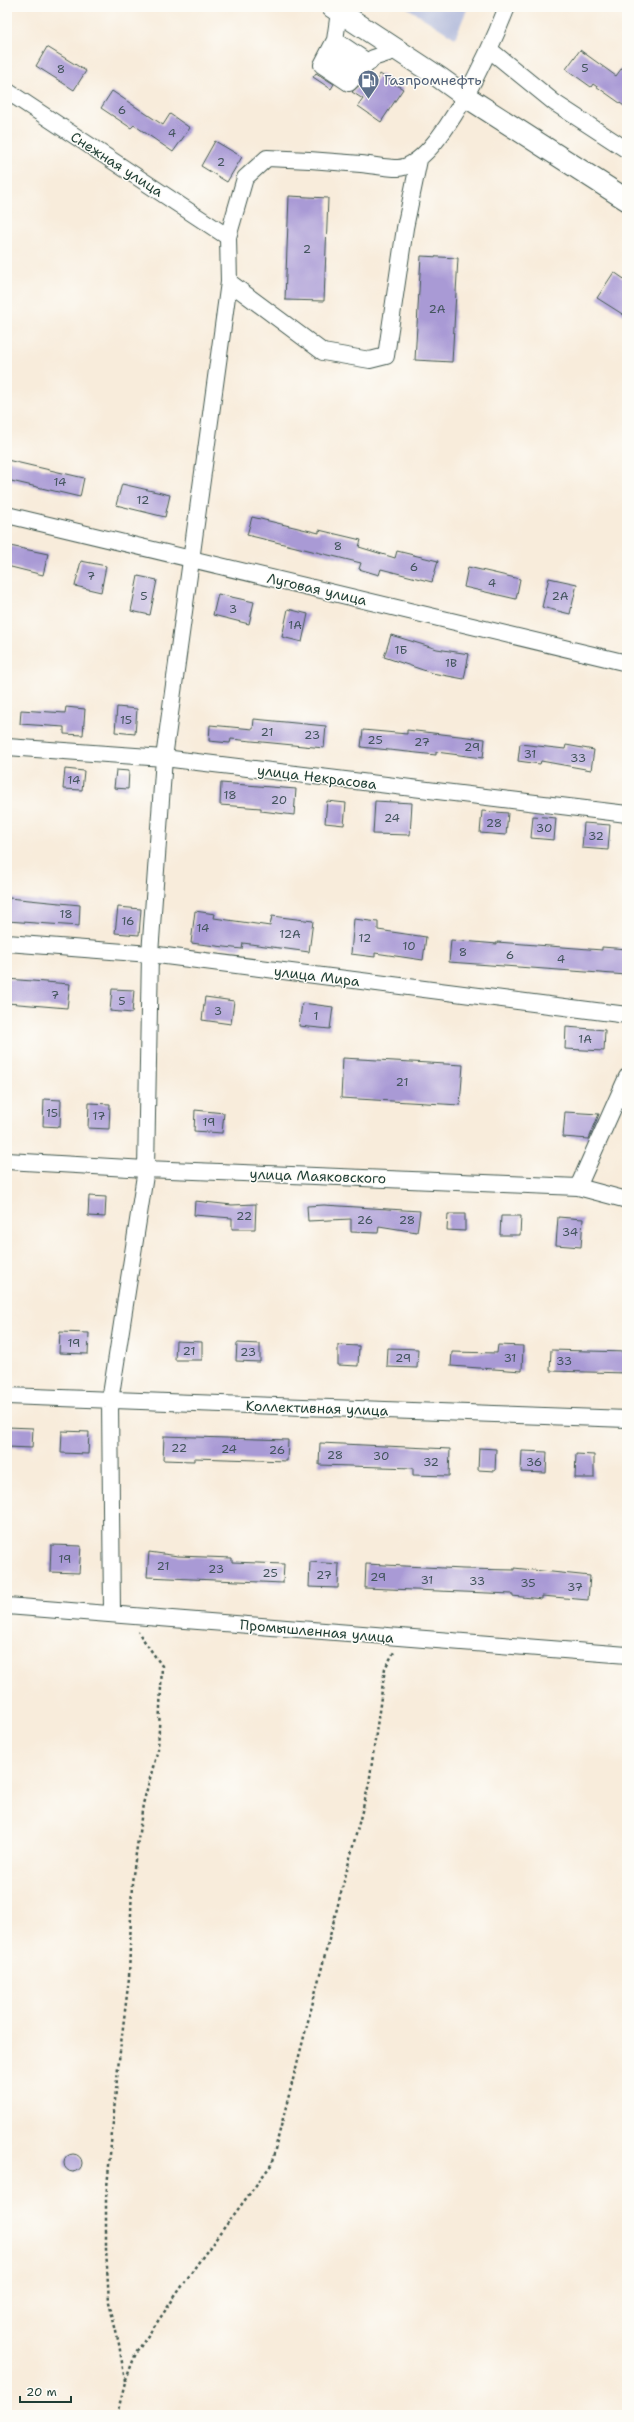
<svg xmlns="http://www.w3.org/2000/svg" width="634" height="2422" viewBox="0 0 634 2422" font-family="'Shantell Sans',sans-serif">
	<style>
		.industrial { fill: #bcc3de }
		.building { fill: #a99ad5 }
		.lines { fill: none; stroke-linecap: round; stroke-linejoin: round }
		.minor-casing { stroke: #40574d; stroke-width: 18 }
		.major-casing { stroke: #40574d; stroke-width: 23 }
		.path { stroke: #40574d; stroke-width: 2.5; stroke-dasharray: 3 3; stroke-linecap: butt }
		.minor { stroke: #fff; stroke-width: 16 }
		.major { stroke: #fff; stroke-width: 21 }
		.labels { text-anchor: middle; stroke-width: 3; stroke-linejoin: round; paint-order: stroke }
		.number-label { font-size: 12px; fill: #42545c }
		.service-label { font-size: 14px; fill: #4e5e75; stroke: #fdfcf7; text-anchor: start }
		.street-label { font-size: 14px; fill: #1f3d34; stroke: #fdfcf7 }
	</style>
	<rect width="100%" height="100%" fill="#fdfcf7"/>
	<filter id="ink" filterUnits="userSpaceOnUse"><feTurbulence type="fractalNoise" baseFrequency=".025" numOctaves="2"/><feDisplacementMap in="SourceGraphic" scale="8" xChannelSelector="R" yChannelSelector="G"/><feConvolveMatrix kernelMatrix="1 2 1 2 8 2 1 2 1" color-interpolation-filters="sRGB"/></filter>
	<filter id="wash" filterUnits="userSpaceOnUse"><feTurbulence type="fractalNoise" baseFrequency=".012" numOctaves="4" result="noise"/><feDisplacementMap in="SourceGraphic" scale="16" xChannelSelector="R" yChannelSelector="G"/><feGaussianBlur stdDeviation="0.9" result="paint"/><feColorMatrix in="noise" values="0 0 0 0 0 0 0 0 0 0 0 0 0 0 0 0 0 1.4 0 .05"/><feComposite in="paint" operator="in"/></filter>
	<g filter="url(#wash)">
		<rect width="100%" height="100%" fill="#f8ecdb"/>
		<path class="industrial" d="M406 7H468L455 38Z"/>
		<g id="blocks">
			<path class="building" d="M47 47 86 71 74 90 36 66Z
				M580 50 616 76 627 61V108L593 84 591 87 566 69Z
				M316 73 334 84 331 89 313 77Z
				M380 74 403 89 381 122 358 106 363 99 352 92 368 77 375 82Z
				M112 91 163 125 170 114 190 128 173 152 134 125 131 128 101 108Z
				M215 141 242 157 227 182 201 166Z
				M289 196 328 198 324 301 285 300Z
				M421 256 458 258 452 362 415 360Z
				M614 272 627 281V317L597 298Z
				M7 460 84 478 80 497 7 480Z
				M122 484 170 495 165 517 116 505Z
				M252 517 319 533V530L361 540 359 547 395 558 397 551 438 561 432 582 381 569 379 575 359 569 361 563 247 535Z
				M10 546 48 554 43 575 7 566Z
				M81 561 106 566 101 592 75 586Z
				M468 567 520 579 516 599 464 587Z
				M138 576 157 580 150 615 131 611Z
				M549 578 577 584 570 614 542 607Z
				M218 594 254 602 249 624 213 615Z
				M288 609 308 614 302 642 282 637Z
				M391 635 437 649 469 654 464 679 432 673 384 657Z
				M66 707 85 709 83 735 64 734V727L20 724 21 710 65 713Z
				M117 707 137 709 135 734 115 732Z
				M254 719 326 726 324 748 231 739 230 743 209 741 210 725 253 729Z
				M363 730 407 734V730L485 739 483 758 436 752V755L361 747Z
				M520 744 565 749 566 745 594 750 591 770 541 761 540 764 518 761Z
				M65 769 84 771 82 790 63 789Z
				M116 770 129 771 128 789 114 788Z
				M221 783 296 789 294 815 261 811V808L220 805Z
				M327 801 346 803 344 825 325 823Z
				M375 801 412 803 410 835 373 834Z
				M482 811 508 813 506 835 480 833Z
				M533 816 556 818 554 840 531 838Z
				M584 823 610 825 608 850 582 848Z
				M9 898 80 905 79 926 7 921Z
				M118 907 141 909 139 935 115 933Z
				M195 911 215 914 214 918 270 926 272 916 313 921 309 952 243 943 242 949 191 943Z
				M354 919 378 922V930L426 937 423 960 375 953V957L351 954Z
				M451 940 497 944V942L602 950V947L627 949V975L449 962Z
				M7 979 70 984 67 1008 7 1003Z
				M112 989 134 990 132 1013 110 1011Z
				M205 997 234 1001 231 1024 202 1020Z
				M302 1003 333 1007 330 1029 299 1026Z
				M566 1027 605 1030 604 1051 565 1049Z
				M343 1058 463 1065 460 1105 341 1098Z
				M44 1099 61 1100 60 1127 43 1126Z
				M89 1103 110 1104 109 1129 88 1128Z
				M195 1110 224 1113 222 1133 194 1131Z
				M565 1112 599 1114 589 1139 563 1137Z
				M89 1196 106 1197 105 1217 88 1216Z
				M195 1201 232 1205 256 1204 255 1229H232V1218L194 1215Z
				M324 1205 420 1211 417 1232 379 1226 378 1233 351 1232V1219L308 1221 307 1206Z
				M448 1214H465V1231L447 1230Z
				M501 1216H521L520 1235H500Z
				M558 1217 583 1219 581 1247 556 1245Z
				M60 1332 89 1333 88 1354 59 1353Z
				M176 1341 202 1342V1360H175Z
				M237 1343 260 1344V1362L236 1361Z
				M338 1345 359 1346 358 1366 338 1365Z
				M498 1345 523 1346 522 1371 451 1366 452 1352 497 1353Z
				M388 1348 418 1349 417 1368 387 1367Z
				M551 1350 627 1352V1373L550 1371Z
				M7 1427 33 1428 32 1448 7 1447Z
				M62 1431 89 1432 88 1454 61 1453Z
				M164 1436 288 1440 287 1461 194 1458V1461L163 1460Z
				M320 1443 450 1449 449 1476 413 1475V1468L319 1465Z
				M479 1448 496 1449 495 1471 478 1470Z
				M522 1451 547 1452 546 1473 521 1472Z
				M576 1454 594 1455V1478H575Z
				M51 1545 81 1546 79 1573 50 1572Z
				M149 1552 178 1556 232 1558V1562L284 1564 283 1583 147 1577Z
				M310 1562 339 1564 338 1588 309 1587Z
				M366 1564 463 1569 514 1570V1568L590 1576 588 1600 542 1596V1599L512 1596V1594L365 1588Z
				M64 2163a9 9 0 1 1 18 0a9 9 0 1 1-18 0Z"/>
		</g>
	</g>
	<g filter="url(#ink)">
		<use href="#blocks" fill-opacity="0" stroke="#40574d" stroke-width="1"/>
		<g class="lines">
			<defs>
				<path id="minor" d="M339 12 335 40 322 65 349 83 373 58 398 50
					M335 40 369 63
					M490 50 555 103 627 150
					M329 53 359 72
					M7 91 228 237
					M229 282 323 352 370 360 386 356 405 228 419 160
					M7 515 627 663
					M7 747 164 758 627 814
					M7 943 150 954 627 1015
					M7 1161 146 1169 578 1187 627 1200
					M578 1187 627 1077
					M7 1396 627 1419
					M7 1606 627 1655
					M112 1612 110 1401 146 1169 150 954 164 758 229 282 228 237 245 178 267 158C299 159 330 161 361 164 373 165 386 168 398 168 440 166 493 43 507 7"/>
				<path id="major" d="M332 7 440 78 465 96 627 200"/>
			</defs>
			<use href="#minor" class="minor-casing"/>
			<use href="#major" class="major-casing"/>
			<path class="path" d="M125 2381 119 2344 109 2302 106 2249V2198L118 2068 129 1978 132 1882 143 1804 158 1749 162 1666 138 1632
				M117 2415 125 2382 136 2353 198 2263 271 2165 369 1784 385 1668 394 1652"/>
			<use href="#minor" class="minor"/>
			<use href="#major" class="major"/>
		</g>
	</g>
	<defs>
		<symbol id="fuel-pin" viewBox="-11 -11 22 30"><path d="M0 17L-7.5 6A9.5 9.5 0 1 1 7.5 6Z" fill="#5c6f8a" stroke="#fdfcf7"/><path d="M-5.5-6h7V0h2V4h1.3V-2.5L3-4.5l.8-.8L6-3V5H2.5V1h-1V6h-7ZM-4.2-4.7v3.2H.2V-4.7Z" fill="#fff"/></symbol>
	</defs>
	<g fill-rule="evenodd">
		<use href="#fuel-pin" x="356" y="68" width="25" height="34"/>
	</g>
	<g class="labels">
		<g class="number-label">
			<text x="585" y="72">5</text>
			<text x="61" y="73">8</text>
			<text x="122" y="114">6</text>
			<text x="172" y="137">4</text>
			<text x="221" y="166">2</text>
			<text x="307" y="253">2</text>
			<text x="437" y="313">2А</text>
			<text x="60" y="486">14</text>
			<text x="143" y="504">12</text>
			<text x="338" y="550">8</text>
			<text x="414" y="571">6</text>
			<text x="91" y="580">7</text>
			<text x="492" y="587">4</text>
			<text x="144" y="600">5</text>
			<text x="560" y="600">2А</text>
			<text x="233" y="613">3</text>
			<text x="295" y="629">1А</text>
			<text x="401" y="654">1Б</text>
			<text x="451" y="667">1В</text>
			<text x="126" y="724">15</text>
			<text x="267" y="736">21</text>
			<text x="312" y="739">23</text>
			<text x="375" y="744">25</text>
			<text x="422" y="746">27</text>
			<text x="472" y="751">29</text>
			<text x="530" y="758">31</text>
			<text x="578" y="762">33</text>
			<text x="74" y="784">14</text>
			<text x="230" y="799">18</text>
			<text x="279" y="804">20</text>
			<text x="392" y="822">24</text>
			<text x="494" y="827">28</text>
			<text x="544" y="832">30</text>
			<text x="596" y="840">32</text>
			<text x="66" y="918">18</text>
			<text x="128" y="925">16</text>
			<text x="203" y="932">14</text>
			<text x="290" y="938">12А</text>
			<text x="365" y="942">12</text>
			<text x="409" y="950">10</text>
			<text x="463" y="956">8</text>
			<text x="510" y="959">6</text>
			<text x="561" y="963">4</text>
			<text x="55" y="999">7</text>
			<text x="122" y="1005">5</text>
			<text x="218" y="1015">3</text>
			<text x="316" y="1020">1</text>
			<text x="585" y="1043">1А</text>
			<text x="402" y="1086">21</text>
			<text x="52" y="1117">15</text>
			<text x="99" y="1120">17</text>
			<text x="209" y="1126">19</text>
			<text x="244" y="1220">22</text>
			<text x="365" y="1224">26</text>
			<text x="407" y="1224">28</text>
			<text x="570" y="1236">34</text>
			<text x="74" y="1347">19</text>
			<text x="189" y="1355">21</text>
			<text x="248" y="1356">23</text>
			<text x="403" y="1362">29</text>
			<text x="510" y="1362">31</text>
			<text x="564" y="1365">33</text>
			<text x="179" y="1452">22</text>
			<text x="229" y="1453">24</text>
			<text x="277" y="1454">26</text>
			<text x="335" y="1459">28</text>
			<text x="381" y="1460">30</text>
			<text x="431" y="1466">32</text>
			<text x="534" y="1466">36</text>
			<text x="65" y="1563">19</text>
			<text x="163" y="1570">21</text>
			<text x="216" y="1573">23</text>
			<text x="270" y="1577">25</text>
			<text x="324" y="1579">27</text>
			<text x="378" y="1581">29</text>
			<text x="427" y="1584">31</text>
			<text x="477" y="1585">33</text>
			<text x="528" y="1587">35</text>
			<text x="575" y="1591">37</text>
		</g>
		<g class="service-label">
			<text x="384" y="85">Газпромнефть</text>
		</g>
		<g class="street-label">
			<text transform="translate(117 164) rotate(33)" y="5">Снежная улица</text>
			<text transform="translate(317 589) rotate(13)" y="5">Луговая улица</text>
			<text transform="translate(317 777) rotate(7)" y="5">улица Некрасова</text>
			<text transform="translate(317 976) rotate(7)" y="5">улица Мира</text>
			<text transform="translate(318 1176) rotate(2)" y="5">улица Маяковского</text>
			<text transform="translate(317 1408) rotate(2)" y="5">Коллективная улица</text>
			<text transform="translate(317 1631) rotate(5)" y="5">Промышленная улица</text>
		</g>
	</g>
	<rect width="634" height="2422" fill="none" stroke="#fdfcf7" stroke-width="24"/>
	<path d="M20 2396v6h51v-6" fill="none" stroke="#1f3d34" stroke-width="2"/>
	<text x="26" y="2396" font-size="12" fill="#1f3d34" stroke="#fdfcf7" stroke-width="3" paint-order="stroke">20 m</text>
</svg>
